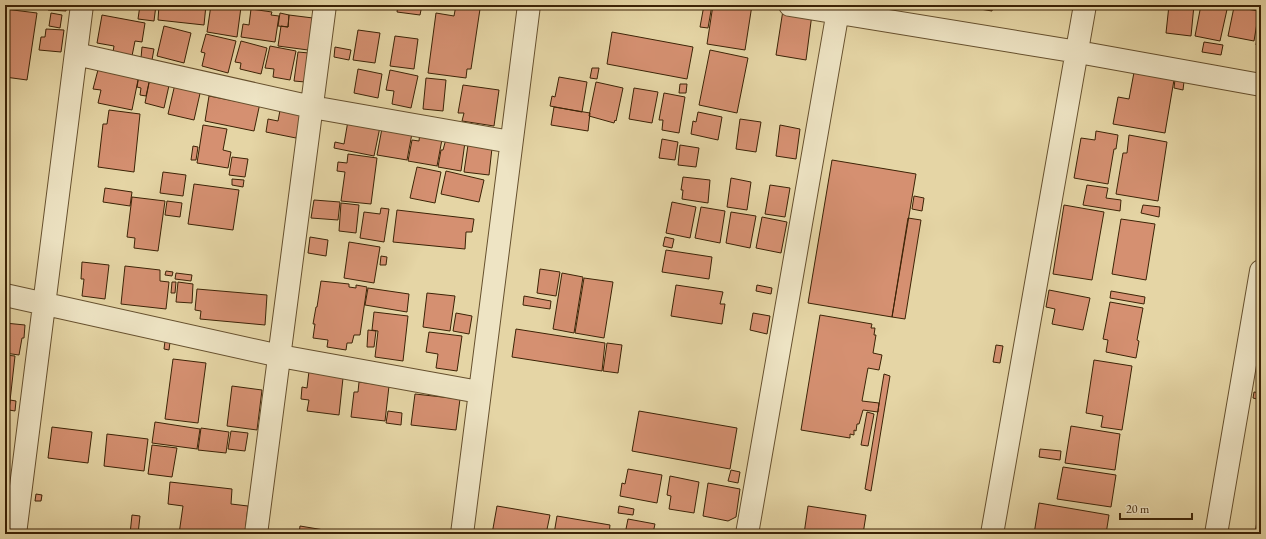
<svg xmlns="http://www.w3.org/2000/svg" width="1266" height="539" viewBox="0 0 1266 539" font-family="'EB Garamond',serif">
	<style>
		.building { fill: #d59071; stroke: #3c2306 }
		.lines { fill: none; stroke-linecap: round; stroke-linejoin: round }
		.minor-casing { stroke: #66502e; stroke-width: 24 }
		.minor { stroke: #eee4c4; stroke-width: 22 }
	</style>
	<rect width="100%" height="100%" fill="#e5d5a5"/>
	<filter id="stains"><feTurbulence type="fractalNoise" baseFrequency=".005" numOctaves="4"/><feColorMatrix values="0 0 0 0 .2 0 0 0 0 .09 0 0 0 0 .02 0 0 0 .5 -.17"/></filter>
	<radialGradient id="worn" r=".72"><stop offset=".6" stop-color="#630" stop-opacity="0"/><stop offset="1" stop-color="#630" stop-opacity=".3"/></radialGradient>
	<path class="building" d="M6 5H32V8Z
		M48 5H66V11L48 10Z
		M140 5H156L154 21 138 19Z
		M159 5H206L204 25 158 20Z
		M211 5H226L241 7 237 37 207 32Z
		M398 5H422L420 15 397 12Z
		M456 5 480 9 471 69H467L466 78 428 73 436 13 454 16Z
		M704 5H712L708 28 700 27Z
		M713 5H752L745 50 707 44Z
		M974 5H993L992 11 974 8Z
		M1169 5H1194L1191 36 1166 33Z
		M1201 5H1228L1220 41 1195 36Z
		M1234 7 1259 11 1254 41 1228 36Z
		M5 9 37 13 27 80 5 77Z
		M251 9 272 12 271 15 279 16 275 42 241 37 243 24 249 25Z
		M783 10 812 14 806 60 776 55Z
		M51 13 62 15 60 28 49 26Z
		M280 13 289 15 288 27 278 26Z
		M1261 14V58L1257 57 1259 45H1256Z
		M102 15 145 23 142 42 135 41 132 56 113 52 114 46 97 43Z
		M289 15 313 18 308 50 278 46 281 26 288 27Z
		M164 26 191 33 184 63 157 56Z
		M46 29 64 30 61 52 39 50 41 37H45Z
		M358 30 380 33 375 63 353 60Z
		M612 32 693 47 687 79 607 64Z
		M206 34 236 41 228 73 202 66 205 53 201 52Z
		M395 36 418 39 414 69 390 66Z
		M241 41 267 48 261 74 240 69 241 63 235 62Z
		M1204 42 1223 45 1221 55 1202 52Z
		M270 46 296 51 290 80 273 77 274 69 265 68Z
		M142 47 154 49 152 60 141 58Z
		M335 47 351 50 349 60 334 57Z
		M710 50 748 58 737 113 699 105Z
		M298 52 309 53 305 82 294 81Z
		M99 66 139 75 132 110 98 103 101 90 93 89Z
		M1135 67 1175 74 1165 133 1113 124 1118 97 1129 99Z
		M592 68H599L597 79 590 78Z
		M358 69 382 74 378 98 354 93Z
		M390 70 418 76 411 108 392 104 394 91 386 90Z
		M1176 71 1185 73 1183 90 1174 88Z
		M139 75 150 78 146 96 140 95 141 88 137 87Z
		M559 77 587 82 582 112 550 106 552 96 555 97Z
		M150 78 170 81 164 108 145 103Z
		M426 78 446 80 443 111 423 109Z
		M596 82 623 88 616 121 615 120 614 123 589 116Z
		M175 84 201 89 194 120 168 114Z
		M680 84H687L686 93H679Z
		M463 85 499 90 494 126 462 121 464 113H458Z
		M634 88 658 92 652 123 629 119Z
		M664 93 685 97 679 133 662 130 663 120H659Z
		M209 96 240 102 260 103 254 131 205 121Z
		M281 105 298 109 297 115 301 116 296 138 266 132 268 119 278 121Z
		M554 107 590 113 588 131 551 125Z
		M109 110 140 114 134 172 98 167 103 124H107Z
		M698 112 722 117 718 140 691 134 693 121 696 122Z
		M349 115 381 122 374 156 334 148 335 142 344 144Z
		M740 119 761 122 756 152 736 149Z
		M383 123 413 128 407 160 377 155Z
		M203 125 227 129 223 150 231 152 228 168 197 163Z
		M780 125 800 129 796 159 776 156Z
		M1096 131 1118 135 1116 149H1114L1108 184 1074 178 1081 138 1095 140Z
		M420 132 443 134 437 166 408 161 412 140 419 141Z
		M1129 135 1167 142 1158 201 1116 194 1123 153H1127Z
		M446 139 465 142 461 171 438 167 441 150H443Z
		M662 139 678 142 675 160 659 158Z
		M468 145 492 148 489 175 464 172Z
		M680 145 699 148 696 167 678 165Z
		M193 146 198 147 196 160H191Z
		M348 154 377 158 371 204 341 201 345 172 337 171 338 162 347 163Z
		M232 157 248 159 245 177 229 175Z
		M832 160 916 174 892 317 808 303Z
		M417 167 441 172 435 203 410 198Z
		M446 171 484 180 479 202 441 194Z
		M163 172 186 175 183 196 160 193Z
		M683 177 710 180 708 203 682 199 683 190H681Z
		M731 178 751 182 747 210 727 207Z
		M232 179 244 180 243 187 232 185Z
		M194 184 239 190 233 230 188 224Z
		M770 185 790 188 785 217 765 214Z
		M1087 185 1108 188 1106 198 1121 200 1120 211 1083 205Z
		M105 188 132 192 130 206 103 202Z
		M914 196 924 198 922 211 912 209Z
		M132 197 165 201 158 251 134 248 135 238 127 237Z
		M314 200 340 202 338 220 311 218Z
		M167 201 182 203 180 217 165 215Z
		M672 202 696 207 690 238 666 233Z
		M341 203 359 205 356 233 339 231Z
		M1064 205 1104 212 1092 280 1053 274Z
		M1143 205 1160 207 1159 217 1141 213Z
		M701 207 725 211 720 243 695 238Z
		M381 208 389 209 384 242 360 238 364 212 380 214Z
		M397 210 474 219 472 232H466L465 249 393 242Z
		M731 212 756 216 750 248 726 243Z
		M762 217 787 222 781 253 756 248Z
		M908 218 921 220 905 319 892 317Z
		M1121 219 1155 224 1146 280 1112 274Z
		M310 237 328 240 326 256 308 253Z
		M665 237 674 239 672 248 663 246Z
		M349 242 380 247 374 283 344 278Z
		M666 250 712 257 709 279 662 272Z
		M381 256 387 257 386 265H380Z
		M82 262 109 265 105 299 82 296 84 279H81Z
		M125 266 160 270V281L169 282 166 309 121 304Z
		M540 269 560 272 556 296 537 293Z
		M166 271 173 272 172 276 165 275Z
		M176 273 192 275 191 281 175 279Z
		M562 273 583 277 574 333 553 329Z
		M584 278 613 282 604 338 575 333Z
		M321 281 349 284V287L356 288V285L367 287 360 335H354L352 343H347L346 350 327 347 328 340 313 338 315 324H313L316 307H317Z
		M172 282H176L175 293H171Z
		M178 282 193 284 192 303 176 302Z
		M676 285 723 292 720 304H725L722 324 671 316Z
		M757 285 772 288 771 294 756 291Z
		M368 288 409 294 407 312 365 305Z
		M197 289 267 295 265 325 200 319 201 311 195 310Z
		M1049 290 1090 298 1083 330 1052 324 1055 309 1046 307Z
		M1111 291 1145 297 1144 304 1110 298Z
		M427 293 455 296 450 331 423 327Z
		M524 296 551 301 550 309 523 305Z
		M1110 302 1143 308 1137 340 1139 341 1136 358 1106 352 1108 340 1103 339Z
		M374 312 408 316 403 361 375 357 378 331 372 330Z
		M456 313 472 316 469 334 453 331Z
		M753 313 770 316 767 334 750 330Z
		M820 315 872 324 871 328H875L874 335H876L873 353 882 355 879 370 868 368 862 401 879 403 878 412 863 410 859 424H857L856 431 854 430V435L850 434V438L801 430Z
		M5 323 25 325 24 338H22L19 355 5 353Z
		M516 329 605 343 602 371 512 357Z
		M368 330 376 331 374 347H367Z
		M429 332 462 336 457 371 436 368 438 354 426 352Z
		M165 341 170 342 169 350 164 349Z
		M607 343 622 345 618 373 603 371Z
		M996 345 1003 346 1000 363 993 362Z
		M5 355 15 356 7 428H5Z
		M173 359 206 363 198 423 165 419Z
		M1094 360 1132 366 1122 430 1101 427 1103 416 1086 413Z
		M309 371 343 378 339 415 307 411 309 400 301 399 302 387 307 388Z
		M884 374 890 376 871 491 865 489Z
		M359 382 389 386 385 421 351 417 354 392H358Z
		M232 386 262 390 257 430 227 426Z
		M1254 392 1261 393V400L1253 398Z
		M415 394 460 399 456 430 411 425Z
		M10 400 16 401 15 411 9 410Z
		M388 411 402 413 401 425 386 423Z
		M639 411 737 428 730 469 632 451Z
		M867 412 874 414 868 446 861 445Z
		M155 422 200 429 197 449 152 443Z
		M1071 426 1120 434 1115 470 1065 463Z
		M52 427 92 432 88 463 48 458Z
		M201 428 229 432 226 453 198 450Z
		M231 431 248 433 245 451 228 449Z
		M107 434 148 439 144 471 104 466Z
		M152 445 177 448 172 477 148 474Z
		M1040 449 1061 451 1060 460 1039 457Z
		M1063 467 1116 475 1111 507 1057 499Z
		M628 469 662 475 657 503 620 496 622 483 625 484Z
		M731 470 740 472 738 483 728 481Z
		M670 476 699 482 694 513 669 509 671 496 667 495Z
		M170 482 232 489 231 504 248 506 245 534H179L183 506 168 504Z
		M708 483 740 489 736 517 728 521 703 516Z
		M36 494 42 495 41 501H35Z
		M1261 495V534H1255Z
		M1039 503 1109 515 1106 534H1034Z
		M497 506 550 515 546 534H492Z
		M619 506 634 509 633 515 618 513Z
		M808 506 866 515 863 534H804Z
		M132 515 140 516 138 534H130Z
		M557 516 610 525 609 534H554Z
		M628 519 655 524 653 533 657 534H625Z
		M300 526 324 530 323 534H324H299Z"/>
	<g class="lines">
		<defs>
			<path id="minor" d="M790 5 1078 52 1261 85
				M76 54 312 107 511 142
				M5 295 280 356 479 392
				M15 534 82 5
				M256 534 325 5
				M462 534 529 5
				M747 534 839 5
				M992 534 1085 5
				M1216 534 1261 271"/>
		</defs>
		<use href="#minor" class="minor-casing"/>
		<use href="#minor" class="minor"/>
	</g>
	<rect width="1266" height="539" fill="none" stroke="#e5d5a5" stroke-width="20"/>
	<rect x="6" y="6" width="1254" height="527" fill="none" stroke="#3c2306" stroke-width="2"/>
	<rect x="10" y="10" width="1246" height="519" fill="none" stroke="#3c2306"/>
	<path d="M1120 513v6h72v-6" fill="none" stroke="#3c2306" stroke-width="2"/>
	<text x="1126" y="513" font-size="12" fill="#3c2306" stroke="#eee4c4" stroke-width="3" paint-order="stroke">20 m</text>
	<rect width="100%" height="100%" filter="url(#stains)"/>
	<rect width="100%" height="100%" fill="url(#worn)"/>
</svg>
